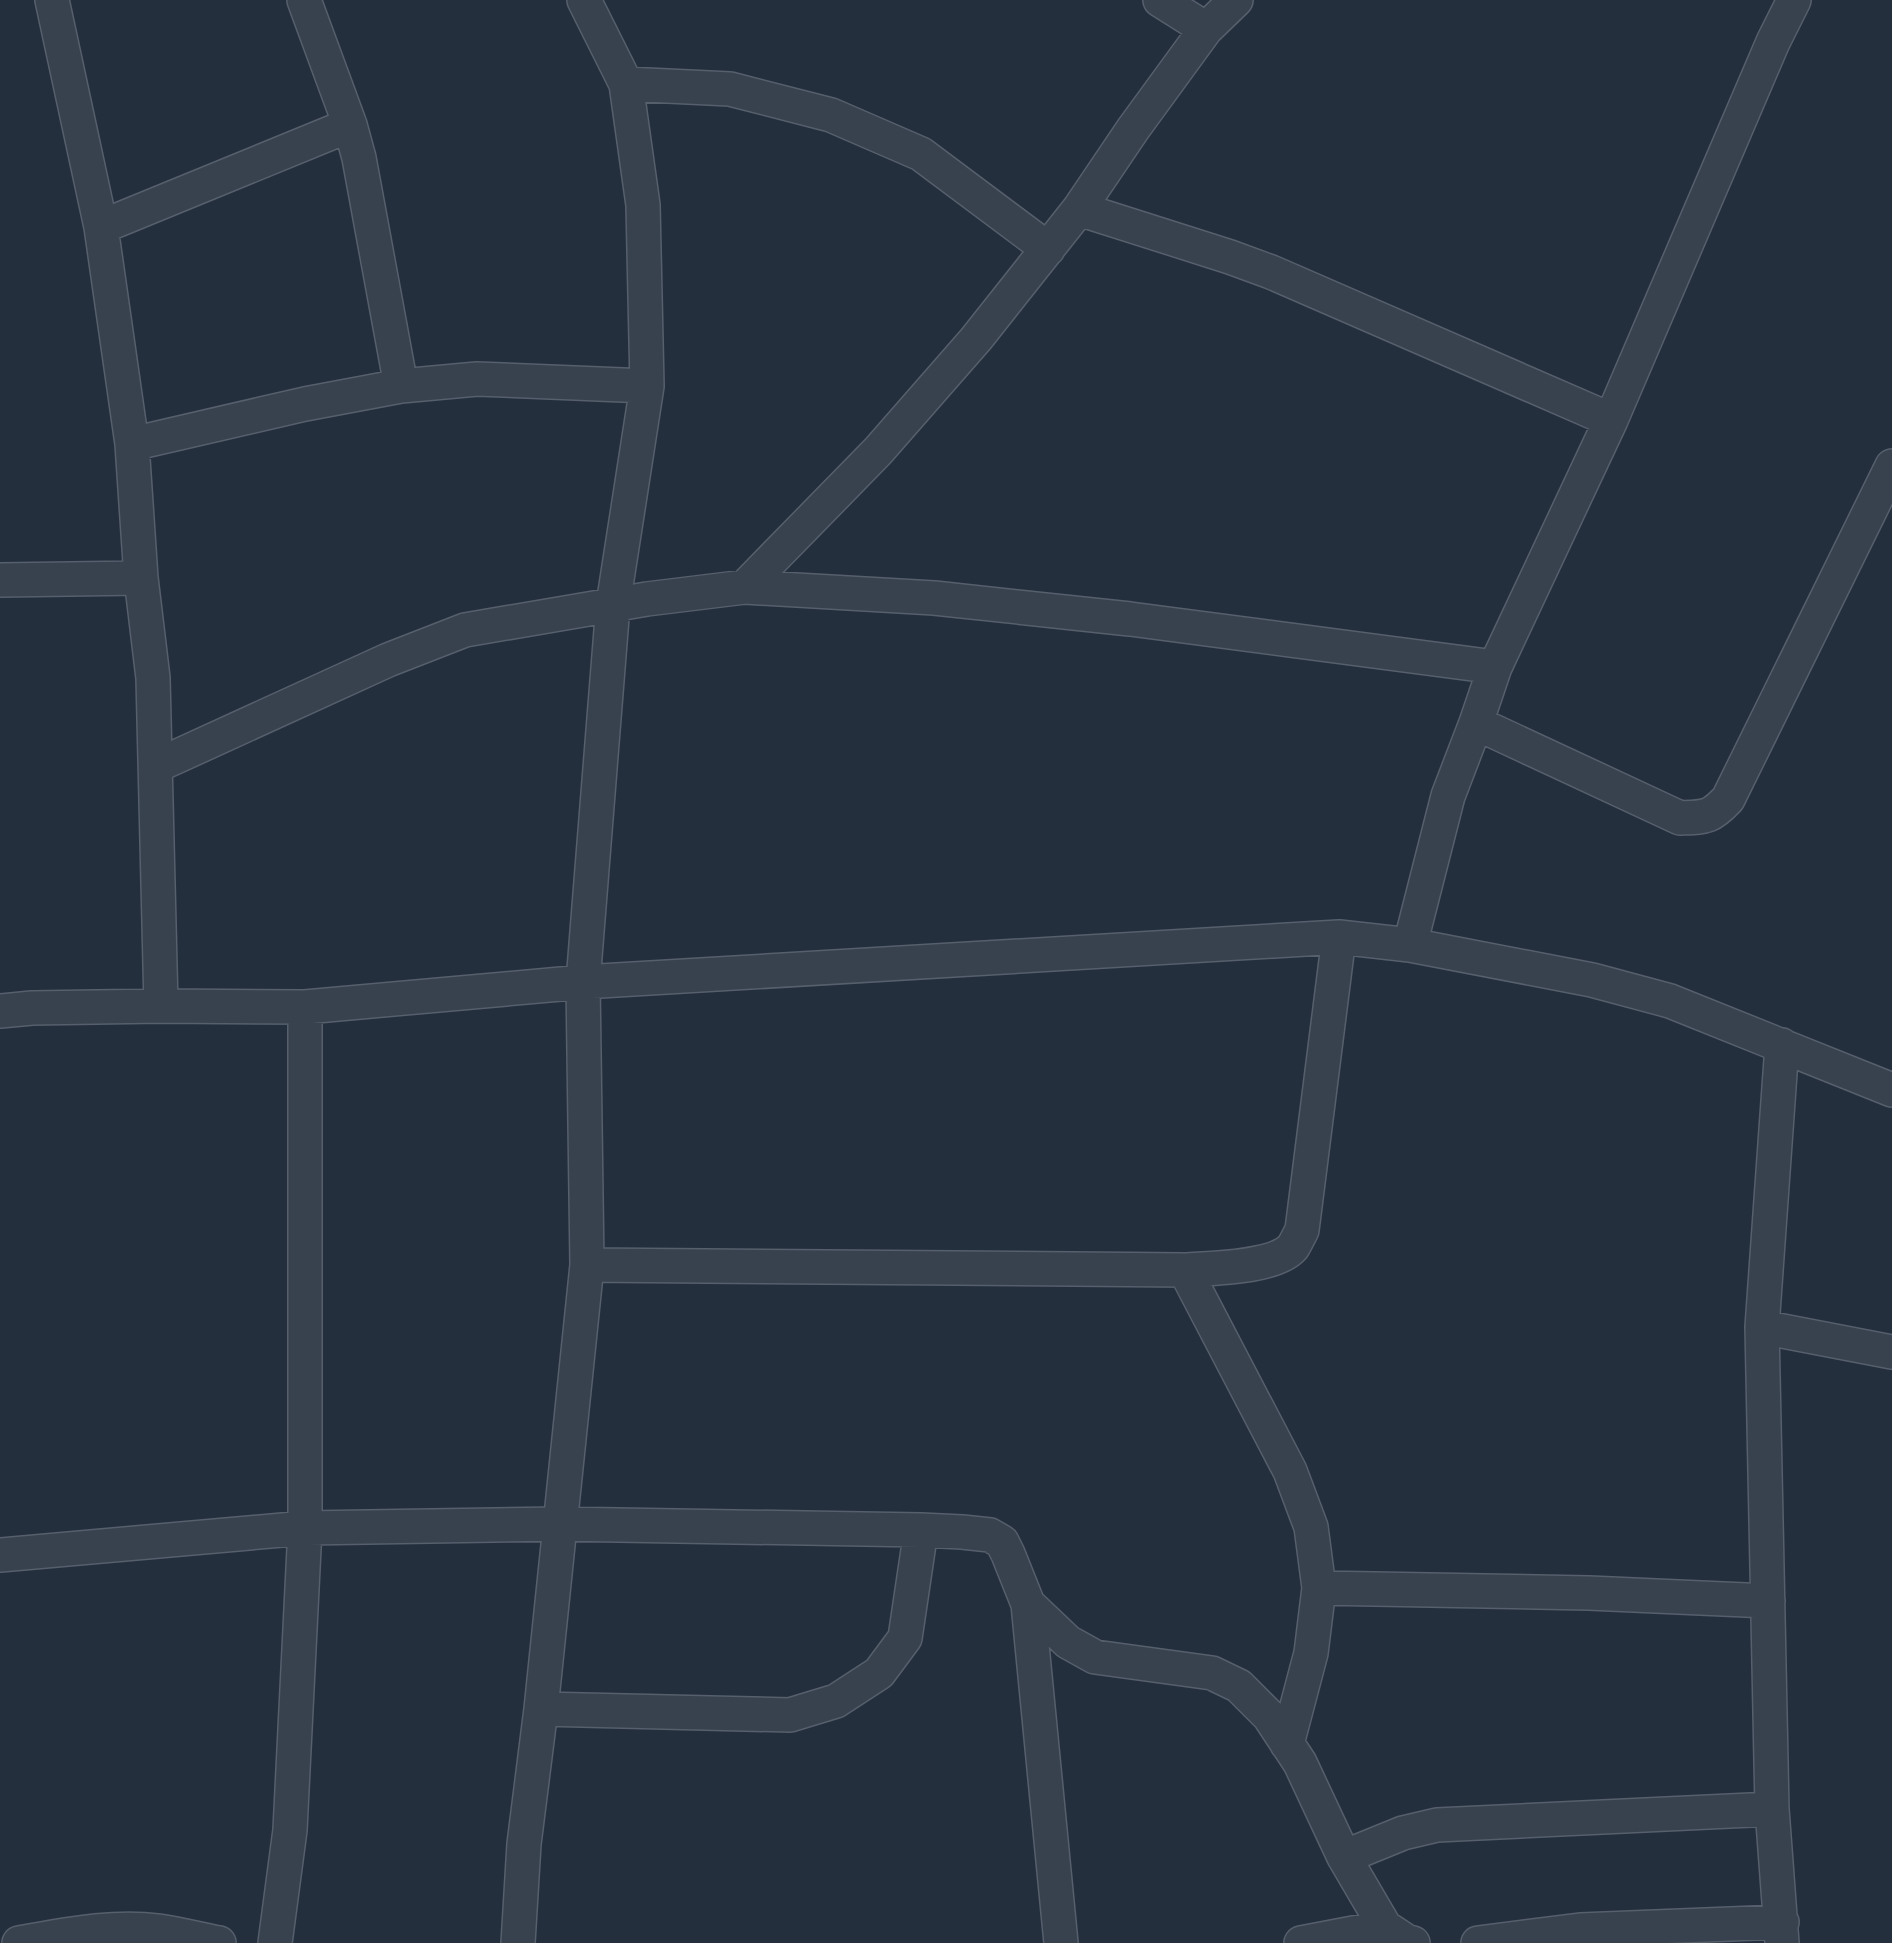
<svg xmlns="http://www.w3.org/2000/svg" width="1892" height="1943" viewBox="0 0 1892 1943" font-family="Jost,sans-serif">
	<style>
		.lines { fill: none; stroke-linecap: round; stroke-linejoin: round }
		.street-casing { stroke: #565f6c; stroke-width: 36 }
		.street { stroke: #38414e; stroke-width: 33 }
	</style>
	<rect width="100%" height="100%" fill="#242f3e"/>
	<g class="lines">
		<defs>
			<path id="street" d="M52 0 101 227 132 444 141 578 153 678 161 1006
				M304 0 350 125 359 158 401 386
				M1160 0 1206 29
				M626 84 730 89 831 115 921 154 1048 249
				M1079 209 1230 257 1271 272 1611 420
				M101 227 350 125
				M132 444 305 404 401 386 477 379 647 386
				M0 580 141 578
				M745 587 934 598 1130 619 1495 667
				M1476 723 1680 818C1706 817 1710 818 1728 799L1892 466
				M156 766 388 660 465 630 647 599 745 587 878 451 976 339 1079 209 1133 129 1206 29 1236 0
				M1410 945 1448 796 1476 723 1495 667 1611 420 1773 42 1794 0
				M0 1011 32 1008 161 1006 305 1007 583 982 1339 937 1410 945 1592 980 1670 1001 1892 1090
				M587 1265 1185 1270C1212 1268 1275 1268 1293 1247 1296 1242 1299 1236 1302 1230L1339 937
				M1185 1270 1290 1471 1311 1527 1319 1588 1311 1653 1287 1744
				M1762 1327 1892 1352
				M0 1555 305 1528 560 1524 921 1530 962 1532 990 1535 1002 1542 1008 1554 1028 1604 1068 1642 1095 1657 1212 1673 1239 1686 1269 1716 1300 1763 1344 1857 1385 1927 1406 1941 1413 1943
				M1319 1588 1589 1593 1768 1601
				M1028 1604 1061 1943
				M541 1709 790 1715 836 1701 879 1673 905 1638 921 1530
				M1344 1857 1403 1833 1437 1825 1772 1809
				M19 1943C65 1935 112 1925 159 1931 179 1934 199 1939 219 1943
				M275 1943 290 1830 305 1528V1007
				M518 1943 524 1844 541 1709 587 1265 583 982 613 605 647 386 643 205 626 84 584 0
				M1301 1943 1385 1927
				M1478 1943 1580 1930 1782 1922
				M1782 1943 1772 1809 1762 1327 1782 1045"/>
		</defs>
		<use href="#street" class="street-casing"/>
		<use href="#street" class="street"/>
	</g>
</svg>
